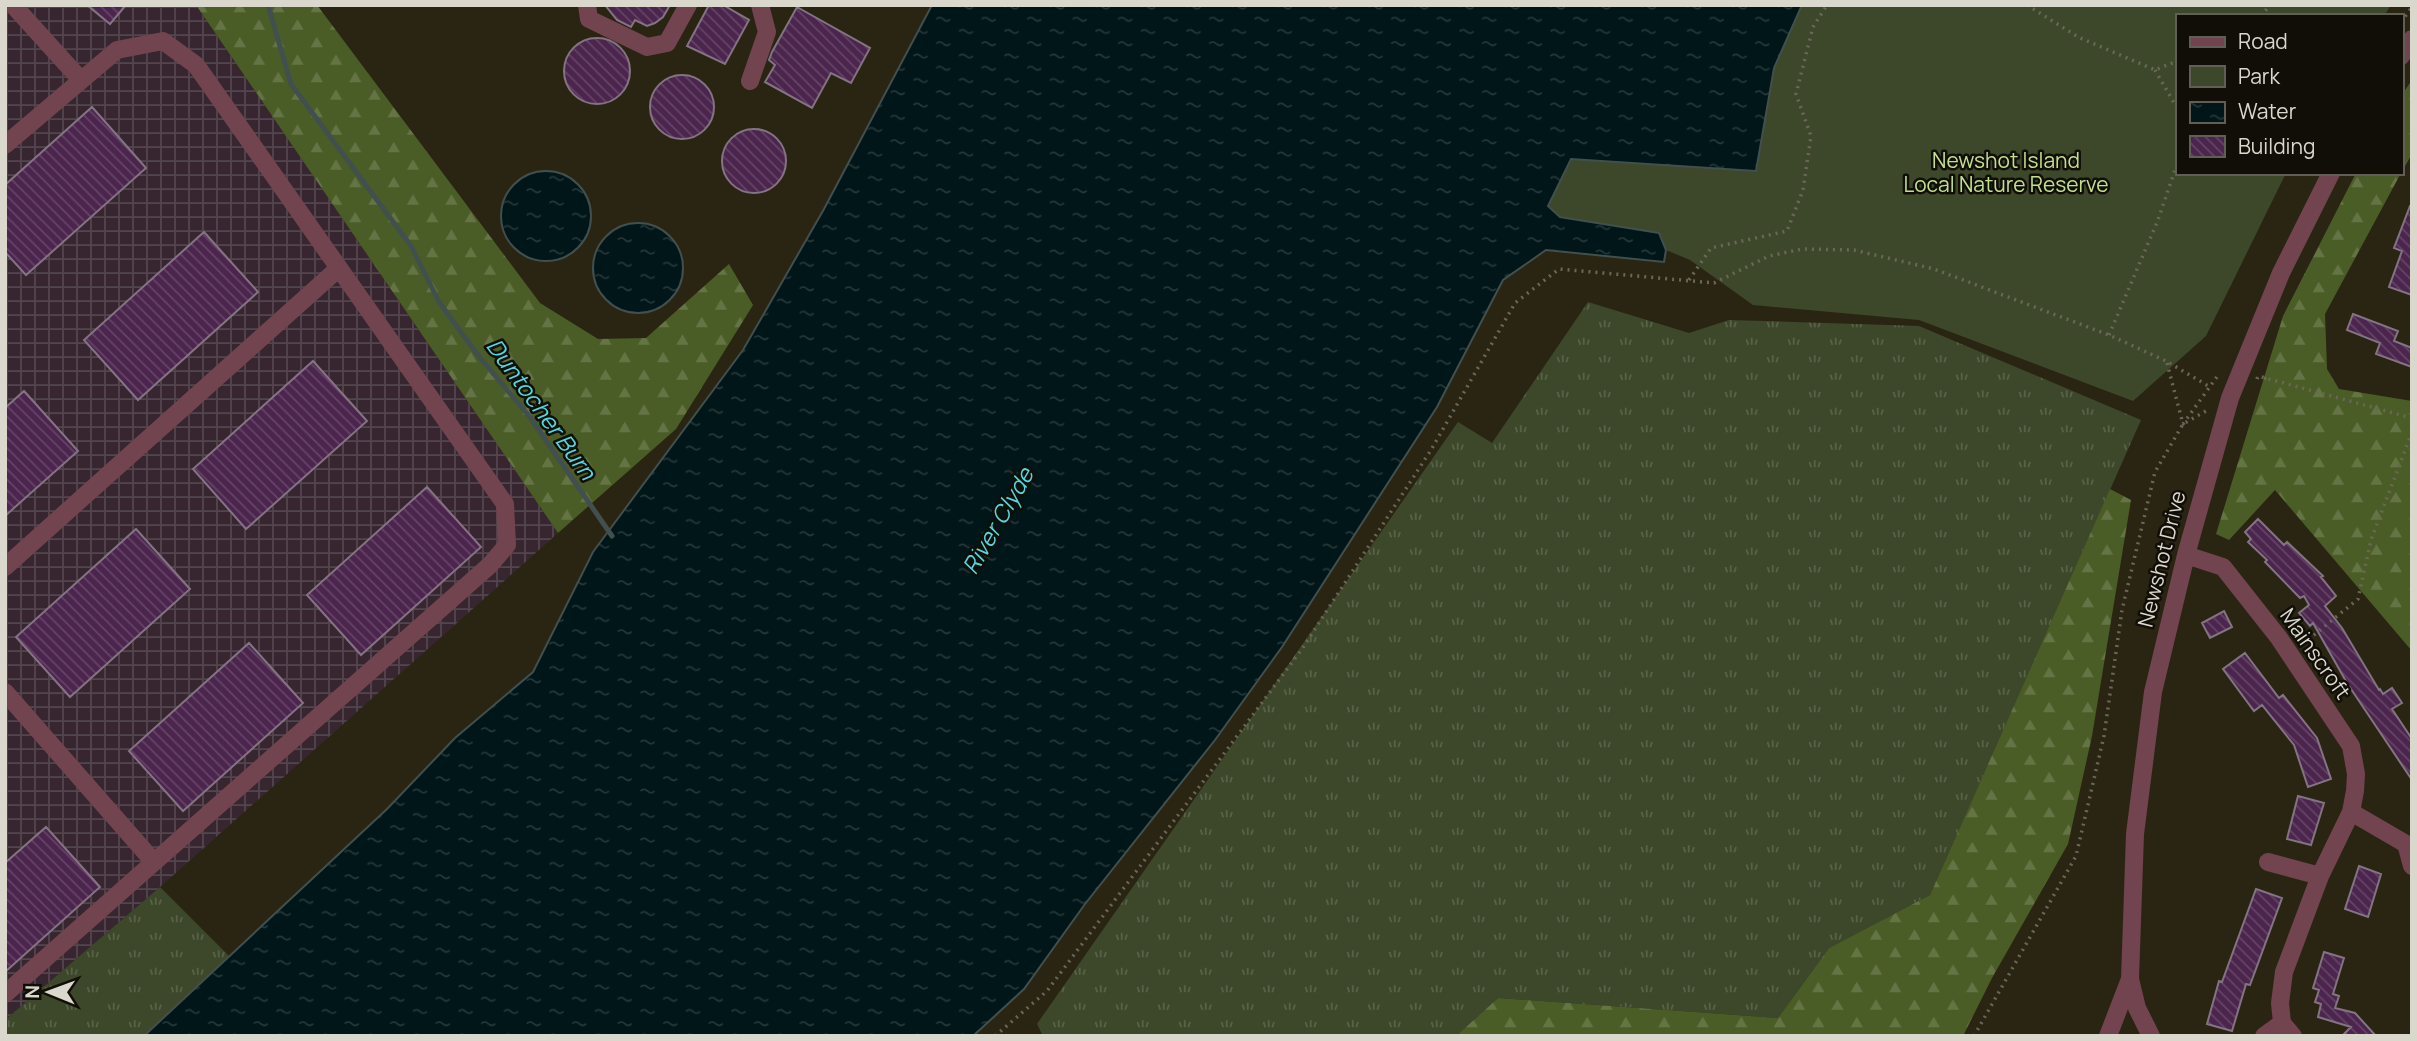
<svg xmlns="http://www.w3.org/2000/svg" width="2417" height="1041" viewBox="0 0 2417 1041" font-family="Manrope,sans-serif">
	<style>
		.industrial { fill: url(#industrial-grid) }
		.grass { fill: url(#grass-tufts) }
		.forest { fill: url(#forest-firs) }
		.green { fill: #3d482a }
		.water { fill: url(#water-ripples); stroke: #41504e; stroke-width: 2 }
		.lines { fill: none; stroke-linecap: round; stroke-linejoin: round }
		.stream { stroke: #41504e; stroke-width: 5 }
		.building { fill: url(#building-back-hatch); stroke: #837383; stroke-width: 2 }
		.path { stroke: #6b6758; stroke-width: 3.5; stroke-dasharray: 2 5; stroke-linecap: butt }
		.minor { stroke: #72444f; stroke-width: 18 }
		.labels { text-anchor: middle; stroke-width: 5; stroke-linejoin: round; paint-order: stroke }
		.park-label { font-size: 21px; fill: #c1df8c; stroke: #100e07 }
		.street-label { font-size: 21px; fill: #dad7cc; stroke: #100e07 }
		.water-label { font-size: 23px; font-style: italic; fill: #54d6e0; stroke: #100e07 }
	</style>
	<defs>
		<pattern id="industrial-grid" width="8" height="8" patternUnits="userSpaceOnUse" patternTransform="scale(1.75)"><rect width="8" height="8" fill="#372630"/><path d="M0 4h8M4 0v8" fill="none" stroke="#53454d"/></pattern>
		<pattern id="grass-tufts" width="24" height="20" patternUnits="userSpaceOnUse" patternTransform="scale(1.75)"><rect width="24" height="20" fill="#3d482a"/><path d="M3 7l-1-3M5 7V3M7 7l1-3M15 17l-1-3M17 17v-4M19 17l1-3" fill="none" stroke="#586248"/></pattern>
		<pattern id="forest-firs" width="22" height="20" patternUnits="userSpaceOnUse" patternTransform="scale(1.75)"><rect width="22" height="20" fill="#4b5d26"/><path d="M5 1l3.5 6h-7zM16 11l3.5 6h-7z" fill="#647444"/></pattern>
		<pattern id="water-ripples" width="26" height="14" patternUnits="userSpaceOnUse" patternTransform="scale(1.75)"><rect width="26" height="14" fill="#001618"/><path d="M2 4q2-2 4 0t4 0M15 11q2-2 4 0t4 0" fill="none" stroke="#253738"/></pattern>
		<pattern id="building-back-hatch" width="6" height="6" patternUnits="userSpaceOnUse" patternTransform="scale(1.75)"><rect width="6" height="6" fill="#4b254d"/><path d="M-1 5l2 2M0 0l6 6M5-1l2 2" fill="none" stroke="#644465"/></pattern>
	</defs>
	<rect width="100%" height="100%" fill="#2a2513"/>
	<path class="industrial" d="M5 5H196L558 533 160 887 5 1020Z"/>
	<path class="grass" d="M1588 302 1689 333 1729 320 1919 326 2141 420 1930 895 1829 948 1778 1018 1498 998 1456 1036H1043L1037 1024 1458 422 1492 443Z
		M160 887 229 956 144 1036H5V1020Z"/>
	<path class="forest" d="M196 5H317L540 303 598 339 646 338 729 264 753 305 676 429 558 533Z
		M2412 80V154L2401 173V96Z
		M2356 173H2401L2325 314 2327 369 2339 389 2412 401V651L2275 490 2229 540 2216 534 2283 316Z
		M2110 489 2131 500 2092 736 2068 844 1992 978 1963 1036H1456L1498 998 1778 1018 1829 948 1930 895Z"/>
	<path class="green" d="M1802 5H2391L2384 16H2177V173H2286L2206 336 2133 401 1919 320 1753 305 1690 260 1666 250 1659 233 1560 217 1548 205 1572 159 1756 171 1774 68Z"/>
	<path class="water" d="M932 5H1802L1774 68 1756 171 1571 159 1548 206 1560 217 1659 233 1666 250 1664 262 1546 250 1503 280 1437 407 1282 647 1215 740 1085 904 1024 989 973 1036H144L387 809 455 738 533 672 593 552 743 350 824 209Z
		M501 216a45 45 0 1 1 90 0a45 45 0 1 1-90 0Z
		M593 268a45 45 0 1 1 90 0a45 45 0 1 1-90 0Z"/>
	<g class="lines">
		<path class="stream" d="M268 5 291 84 411 246 439 302 477 354 529 416 612 536"/>
	</g>
	<path class="building" d="M87 5H126L110 24Z
		M605 5H670L663 17 655 23 647 26 635 20 631 27 617 20Z
		M709 5H723L749 20 725 64 687 46Z
		M797 7 870 48 851 83 831 73 812 108 765 82 775 65 769 60 772 52Z
		M564 71a33 33 0 1 1 66 0a33 33 0 1 1-66 0Z
		M650 107a32 32 0 1 1 64 0a32 32 0 1 1-64 0Z
		M92 107 146 168 26 275 5 252V185Z
		M722 161a32 32 0 1 1 64 0a32 32 0 1 1-64 0Z
		M2410 206H2412V295L2389 287 2402 251 2394 248Z
		M204 232 258 292 138 400 84 340Z
		M2353 314 2398 331 2394 341 2412 348V367L2376 354 2380 343 2347 330Z
		M313 361 367 421 246 529 193 469Z
		M24 391 78 451 5 516V408Z
		M427 487 481 547 361 655 307 595Z
		M2258 519 2284 545 2287 542 2323 576 2321 577 2336 596 2325 606 2342 628 2379 690 2380 689 2383 694 2392 688 2402 703 2392 709 2412 739V780L2347 683 2313 623 2310 626 2299 613 2309 605 2304 596 2300 598 2265 562 2267 560 2248 542 2251 539 2245 532Z
		M136 529 190 589 70 697 16 637Z
		M2224 611 2232 627 2210 638 2202 623Z
		M249 643 303 703 183 811 129 751Z
		M2245 653 2279 698 2283 695 2317 738 2331 779 2308 787 2294 745 2262 705 2254 711 2223 669Z
		M2298 796 2324 803 2311 845 2287 839Z
		M46 827 100 887 5 972V863Z
		M2359 866 2381 874 2368 917 2345 909Z
		M2256 889 2282 898 2250 985 2246 984 2232 1031 2207 1024 2219 981 2222 982Z
		M2324 952 2344 958 2333 994 2339 996 2335 1008 2355 1013 2376 1036H2342L2351 1027 2318 1017 2321 1004 2315 1002 2319 990 2313 988Z"/>
	<g class="lines">
		<path class="path" d="M2027 5 2078 37 2155 70 2177 61
			M2261 16 2270 5
			M2401 22 2412 7
			M2155 70 2177 108
			M1689 280 1711 248 1787 231 1803 190 1811 136 1796 94 1813 27 1827 5
			M2109 335 2158 220 2177 164
			M2167 363 2183 424 2219 374
			M2257 379 2258 376 2412 418
			M2303 644 2358 599 2371 540 2412 432
			M995 1036 1047 991 1302 649 1431 450 1515 303 1559 269 1714 283 1769 256 1802 249 1854 250 1934 269 2109 335 2166 361 2210 387
			M1974 1036 2076 856 2104 736 2122 610 2155 472 2183 424 2206 411 2209 412"/>
		<path class="minor" d="M13 5 80 79
			M587 5 589 19 647 47 667 43 688 5
			M2401 56 2412 39
			M750 81 767 32 760 5
			M5 145 117 50 163 41 196 65 505 504 507 545 490 565 5 994
			M2186 555 2223 567 2279 638 2351 746 2356 774 2355 791 2351 812 2320 876 2284 972 2280 1003 2282 1023 2293 1036
			M5 567 339 268
			M5 692 154 862
			M2351 812 2406 844 2412 866
			M2268 862 2320 876
			M2108 1036 2130 979
			M2151 1036 2137 1008 2130 979 2135 834 2153 692 2186 555 2230 398 2281 273 2331 173
			M2264 1036 2282 1023"/>
	</g>
	<g class="labels">
		<g class="park-label">
			<text x="2006" y="168">Newshot Island<tspan x="2006" dy="24">Local Nature Reserve</tspan></text>
		</g>
		<g class="street-label">
			<text transform="translate(2162 559) rotate(-76)" y="7">Newshot Drive</text>
			<text transform="translate(2315 654) rotate(55)" y="7">Mainscroft</text>
		</g>
		<g class="water-label">
			<text transform="translate(541 409) rotate(54)" y="8">Duntocher Burn</text>
			<text transform="translate(998 521) rotate(-60)" y="8">River Clyde</text>
		</g>
	</g>
	<rect width="2417" height="1041" fill="none" stroke="#dad7cc" stroke-width="14"/>
	<rect x="2176" y="14" width="228" height="161" fill="#100e07" stroke="#615e56" stroke-width="2"/>
	<rect x="2190" y="37" width="35" height="10" fill="#72444f" stroke="#615e56" stroke-width="2"/>
	<text x="2238" y="49" font-size="21" fill="#dad7cc">Road</text>
	<rect x="2190" y="66" width="35" height="21" fill="#3d482a" stroke="#615e56" stroke-width="2"/>
	<text x="2238" y="84" font-size="21" fill="#dad7cc">Park</text>
	<rect x="2190" y="102" width="35" height="21" fill="url(#water-ripples)" stroke="#615e56" stroke-width="2"/>
	<text x="2238" y="119" font-size="21" fill="#dad7cc">Water</text>
	<rect x="2190" y="136" width="35" height="21" fill="url(#building-back-hatch)" stroke="#615e56" stroke-width="2"/>
	<text x="2238" y="154" font-size="21" fill="#dad7cc">Building</text>
	<g transform="translate(49 992) rotate(271)" stroke="#100e07" stroke-width="5" paint-order="stroke">
	<path d="M0-5L12 26L0 18L-12 26Z" fill="#dad7cc"/>
	<text y="-10" font-size="19" font-weight="bold" text-anchor="middle" fill="#dad7cc">N</text>
	</g>
</svg>
